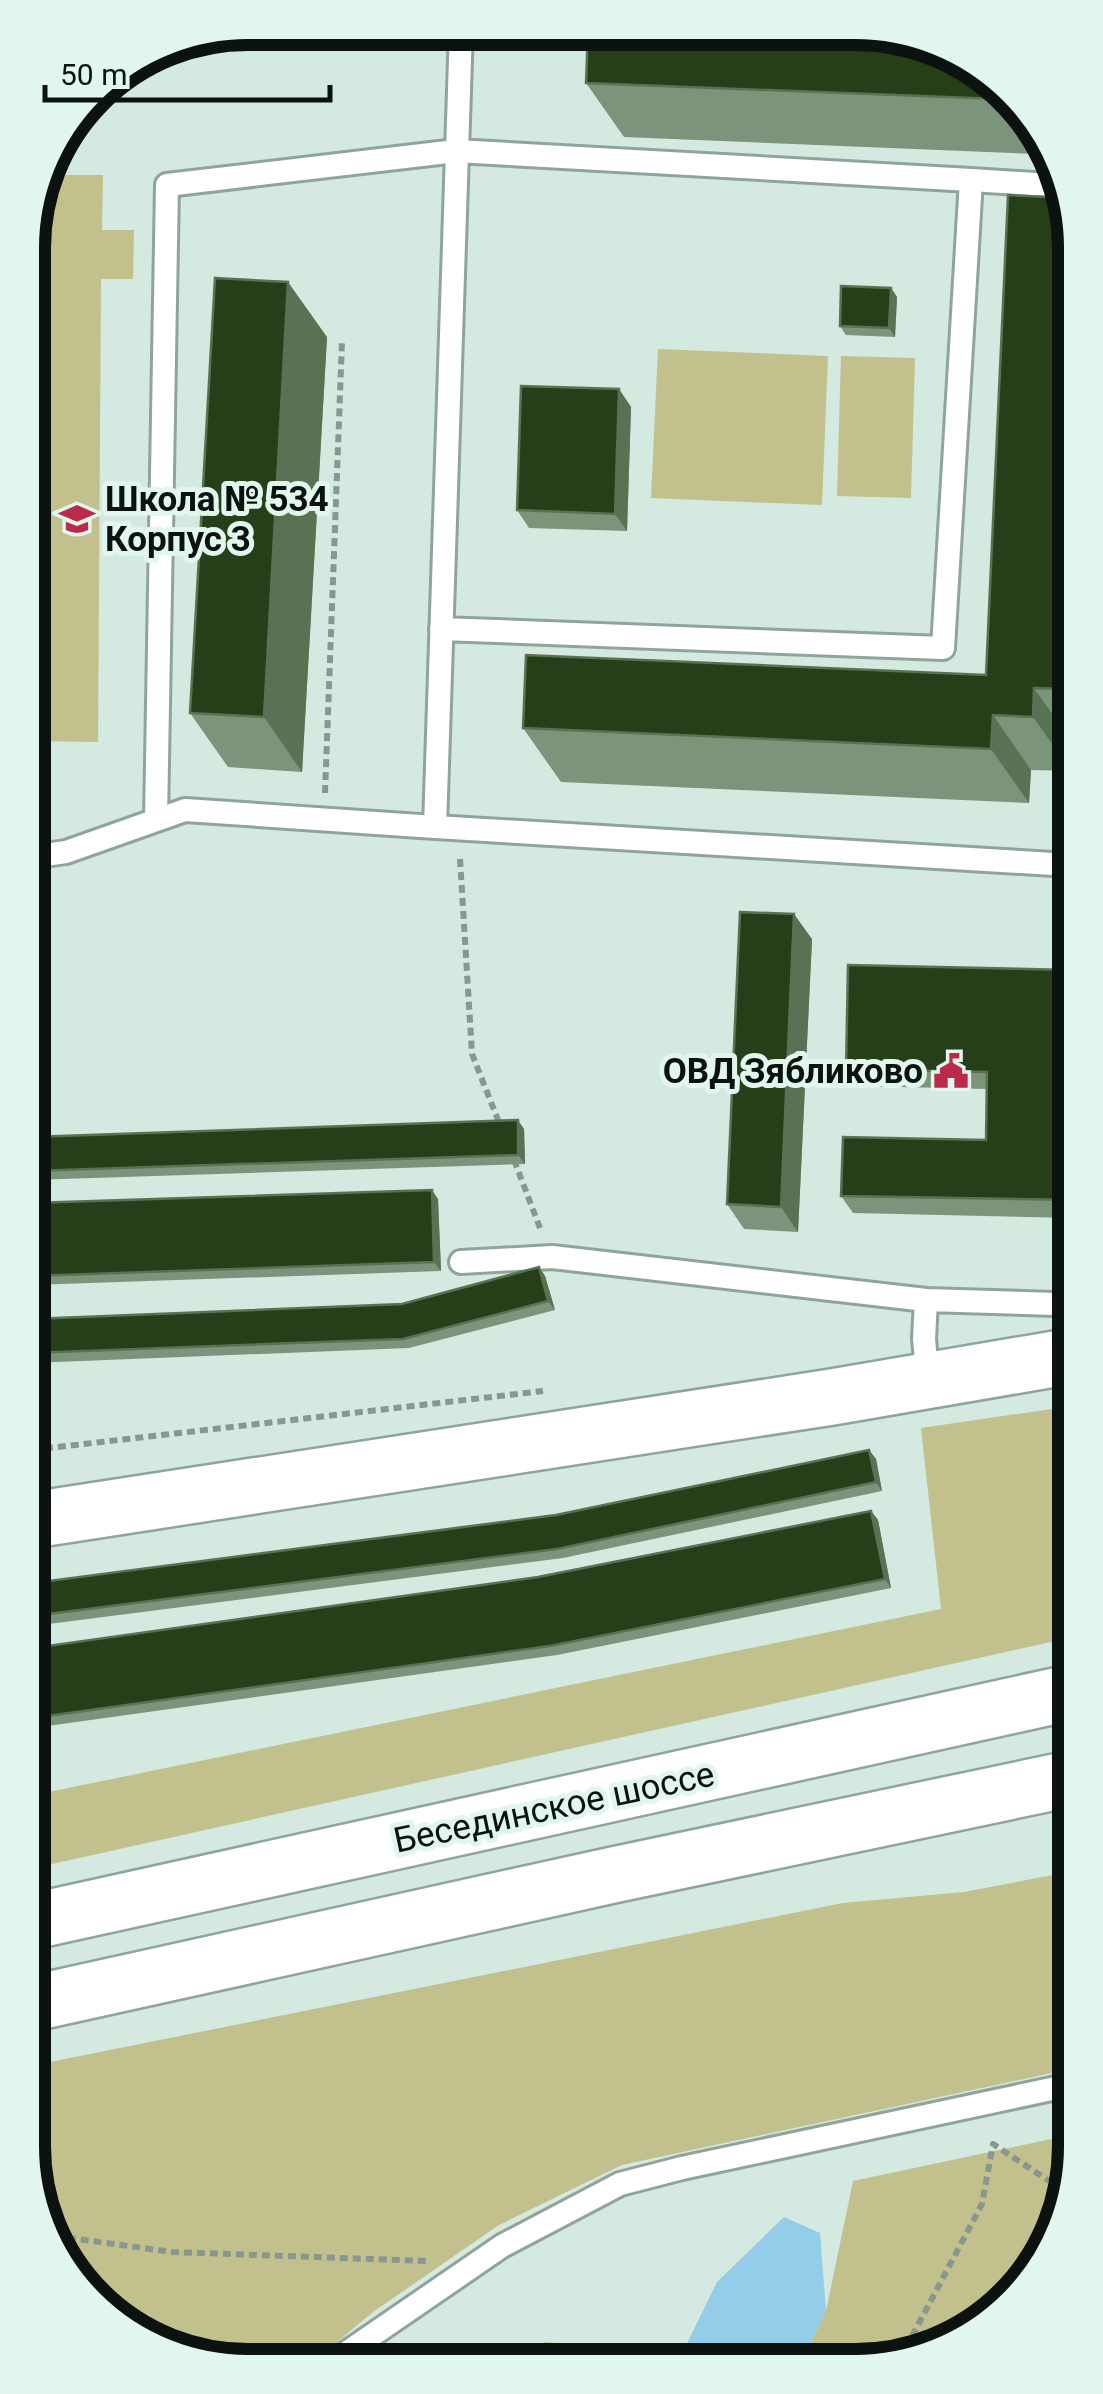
<svg xmlns="http://www.w3.org/2000/svg" width="1103" height="2394" viewBox="0 0 1103 2394" font-family="Roboto,sans-serif">
	<style>
		.green { fill: #c2c08d }
		.water { fill: #93cde7 }
		.lines { fill: none; stroke-linecap: round; stroke-linejoin: round }
		.lane-casing { stroke: #91a49b; stroke-width: 28 }
		.secondary-casing { stroke: #91a49b; stroke-width: 60 }
		.primary-casing { stroke: #91a49b; stroke-width: 60 }
		.path { stroke: #889790; stroke-width: 6; stroke-dasharray: 8 5; stroke-linecap: butt }
		.lane { stroke: #fff; stroke-width: 22 }
		.secondary { stroke: #fff; stroke-width: 55 }
		.primary { stroke: #fff; stroke-width: 55 }
		.wall { fill: #7d947c }
		.shaded-wall { fill: #5a7254 }
		.building { fill: #263f18; stroke: #5a7254; stroke-width: 2.5 }
		.labels { text-anchor: middle; stroke-width: 10; stroke-linejoin: round; paint-order: stroke }
		.poi-label { font-size: 35px; font-weight: bold; fill: #0b120f; stroke: #e1f6ec; text-anchor: start }
		.street-label { font-size: 35px; fill: #0b120f; stroke: #e1f6ec }
		.rim { fill: none; stroke: #0b120f; stroke-width: 12 }
	</style>
	<rect width="100%" height="100%" fill="#d4e9df"/>
	<path class="green" d="M44 175H103L102 230H134L133 279H101L98 742 30 741 28 233Z
		M658 349 828 356 822 505 651 498Z
		M841 356 915 358 911 498 837 496Z
		M1072 1406 1073 1637 34 1868V1795L941 1609 921 1428Z
		M1074 1871 1075 2068 622 2165 499 2225 373 2312 313 2362H205L102 2311 35 2204V2065L843 1903 964 1892Z
		M1075 2134V2161L1021 2291 913 2359H803L826 2311 853 2181Z
		M545 2342 597 2347 626 2360 520 2361Z"/>
	<path class="water" d="M784 2217 820 2233 826 2311 803 2359 679 2360 717 2282Z"/>
	<g class="lines">
		<defs>
			<path id="lane" d="M971 180 1065 186
				M156 820 167 185 456 151 971 180 943 648 441 629
				M435 827 1070 865
				M30 857 66 852 185 810 435 827 461 29
				M461 1262 552 1257 926 1300
				M928 1381 924 1339 926 1300 1055 1304
				M333 2362 502 2246 620 2184 682 2168 1075 2084"/>
			<path id="secondary" d="M33 1520 832 1397 1072 1356"/>
			<path id="primary" d="M34 1921 1073 1692
				M34 2003 613 1875 1074 1778"/>
		</defs>
		<use href="#lane" class="lane-casing"/>
		<use href="#secondary" class="secondary-casing"/>
		<use href="#primary" class="primary-casing"/>
		<path class="path" d="M325 793 342 341
			M460 859 472 1054 500 1125
			M514 1160 540 1228
			M32 1450 543 1391
			M55 2236 172 2252 428 2261
			M900 2359 982 2204 993 2144 1063 2190"/>
		<use href="#lane" class="lane"/>
		<use href="#secondary" class="secondary"/>
		<use href="#primary" class="primary"/>
	</g>
	<path class="wall" d="M1001 82 1036 154 624 137 586 83Z
		M1068 198 1070 771 1031 770 1029 803 561 782 523 728 986 675Z
		M891 288 897 297 895 337 846 335 840 326Z
		M327 337 302 772 228 767 190 713Z
		M619 389 631 407 627 531 529 528 517 510Z
		M812 939 798 1232 744 1229 727 1204Z
		M1071 970 1072 1218 853 1213 841 1196 986 1140 987 1089 858 1086 846 1069Z
		M524 1129 525 1164 31 1180V1137Z
		M438 1199 441 1271 32 1285V1203Z
		M539 1267 545 1276 555 1310 409 1348 32 1363V1319L402 1304Z
		M869 1450 876 1459 882 1491 563 1558 33 1626V1583L556 1515Z
		M871 1511 878 1520 891 1588 557 1655 33 1728V1648L538 1577Z"/>
	<path class="shaded-wall" d="M999 82 1037 140 1036 154 998 99Z
		M288 282 327 337 302 772 264 717Z
		M891 288 897 297 895 337 889 328Z
		M619 389 631 407 627 531 615 514Z
		M1069 574 1070 698 1064 689Z
		M1034 688 1070 739V769L1033 717Z
		M993 715 1031 770 1029 803 991 749Z
		M794 914 812 939 798 1232 781 1207Z
		M518 1120 524 1129 525 1164 518 1155Z
		M432 1190 438 1199 441 1271 434 1262Z
		M539 1267 545 1276 555 1310 548 1301Z
		M869 1450 876 1459 882 1491 876 1482Z
		M871 1511 878 1520 891 1588 885 1579Z"/>
	<path class="building" d="M588 30 898 32 999 82 998 99 586 83Z
		M1008 195 1068 198 1069 574 1064 689 1034 688 1033 717 993 715 991 749 523 728 526 655 986 675Z
		M215 278 288 282 264 717 190 713Z
		M841 286 891 288 889 328 840 326Z
		M521 386 619 389 615 514 517 510Z
		M740 912 794 914 781 1207 727 1204Z
		M848 965 1071 970 1072 1200 841 1196 843 1137 986 1140 987 1072 846 1069Z
		M518 1120V1155L31 1171V1137Z
		M432 1190 434 1262 32 1276V1203Z
		M539 1267 548 1301 403 1339 32 1353V1319L402 1304Z
		M869 1450 876 1482 557 1549 33 1616V1583L556 1515Z
		M871 1511 885 1579 550 1646 33 1718V1648L538 1577Z"/>
	<defs>
		<symbol id="school-bare" viewBox="-9 -9 18 18"><path d="M0-5L7-2L0 1L-7-2ZM-4 1L0 2.5L4 1V4Q0 6-4 4Z" fill="#bb2a4b" stroke="#e1f6ec" stroke-width="2.5" paint-order="stroke"/></symbol>
		<symbol id="civic-bare" viewBox="-9 -9 18 18"><path d="M-.6-6.5H3V-4.5H.6V-3L4-1V1h2V6H-6V1h2V-1L-.6-3ZM-1.2 2.5V6h2.4V2.5Z" fill="#bb2a4b" stroke="#e1f6ec" stroke-width="2.5" paint-order="stroke"/></symbol>
	</defs>
	<g fill-rule="evenodd">
		<use href="#school-bare" x="52" y="494" width="50" height="50"/>
		<use href="#civic-bare" x="926" y="1046" width="50" height="50"/>
	</g>
	<g class="labels">
		<g class="poi-label">
			<text x="105" y="511">Школа № 534<tspan x="105" dy="40">Корпус 3</tspan></text>
			<text x="923" y="1083" text-anchor="end">ОВД Зябликово</text>
		</g>
		<g class="street-label">
			<text transform="translate(554 1807) rotate(-12)" y="12">Бесединское шоссе</text>
		</g>
	</g>
	<path d="M0 0H1103V2394H0ZM248 45H855A203 203 0 0 1 1058 248V2146A203 203 0 0 1 855 2349H248A203 203 0 0 1 45 2146V248A203 203 0 0 1 248 45Z" fill="#e1f6ec" fill-rule="evenodd"/>
	<path class="rim" d="M248 45H855A203 203 0 0 1 1058 248V2146A203 203 0 0 1 855 2349H248A203 203 0 0 1 45 2146V248A203 203 0 0 1 248 45Z"/>
	<path d="M45 85v15h285v-15" fill="none" stroke="#0b120f" stroke-width="5"/>
	<text x="60" y="85" font-size="30" fill="#0b120f" stroke="#e1f6ec" stroke-width="8" paint-order="stroke">50 m</text>
</svg>
